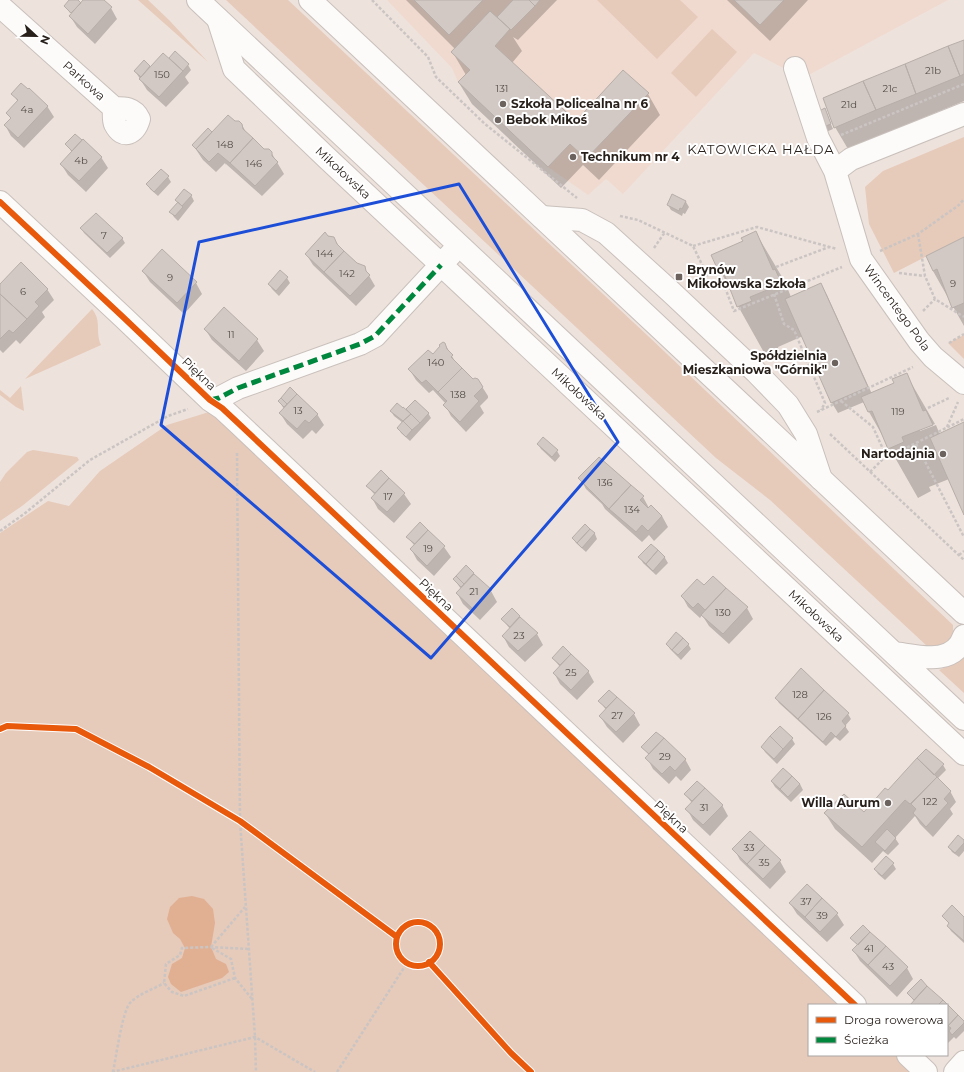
<svg xmlns="http://www.w3.org/2000/svg" width="964" height="1072" viewBox="0 0 964 1072" font-family="Montserrat,sans-serif">
	<style>
		.built { fill: #f0dacf }
		.green { fill: #e6caba }
		.water { fill: #e1b093 }
		.shadow { fill: #0003 }
		.building { fill: #d2c9c4; stroke: #b7aea9 }
		.lines { fill: none; stroke-linecap: round; stroke-linejoin: round }
		.minor-casing { stroke: #c9c0bb; stroke-width: 24 }
		.major-casing { stroke: #c9c0bb; stroke-width: 24 }
		.path { stroke: #cac5c3; stroke-width: 2.5; stroke-dasharray: 3 2; stroke-linecap: butt }
		.minor { stroke: #fcfbfa; stroke-width: 22 }
		.major { stroke: #fcfbfa; stroke-width: 22 }
		.quiet { stroke: #00873e; stroke-width: 5; stroke-dasharray: 10 5; stroke-linecap: butt }
		.cycleway-casing { stroke: #fff; stroke-width: 8 }
		.cycleway { stroke: #e8590c; stroke-width: 6 }
		.marked { fill: none; stroke: #1d4ed8; stroke-width: 3; stroke-linejoin: round }
		.poi-dot { fill: #6d635e; stroke: #fff; stroke-width: 1.5 }
		.labels { text-anchor: middle; stroke-width: 4; stroke-linejoin: round; paint-order: stroke }
		.number-label { font-size: 10px; fill: #544c47 }
		.street-label { font-size: 12px; fill: #271f1a; stroke: #fff }
		.poi-label { font-size: 12px; font-weight: bold; fill: #271f1a; stroke: #fff; text-anchor: start }
		.neighbourhood-label { font-size: 13px; letter-spacing: 1px; fill: #271f1a; stroke: #fff }
	</style>
	<rect width="100%" height="100%" fill="#eee2dc"/>
	<path class="built" d="M387 0H948L803 78 754 53 623 194 606 179 588 195 548 167 458 82 452 68Z"/>
	<path class="green" d="M138 0H148L169 20 208 62Z
		M226 0H288L648 336 953 625V632L951 641 937 648 927 646 770 500 716 458Z
		M597 0H680L698 17 657 59Z
		M712 29 737 52 696 97 671 73Z
		M964 137V237L894 273 869 224 865 187 883 171Z
		M92 309C102 321 95 332 101 345L25 379Z
		M964 335V359L948 343Z
		M21 386 24 411 16 407 0 395V390L10 398Z
		M222 408 843 1005H809V1055H895L912 1072H0V533L48 501 69 506 100 471 167 425Z
		M33 450 77 457 79 460 22 506 0 521V482L6 473 27 452Z
		M964 657V693L939 670 958 662Z"/>
	<path class="water" d="M192 896 204 899 213 909 215 923 211 947 216 959 226 964 229 972 222 978 181 992 171 984 168 977 172 964 182 958 185 948 180 939 173 933 167 919 170 907 179 898Z"/>
	<path class="shadow" d="M71 0H76L81 4 85 0H103L111 8 117 19 95 44 77 27 70 16 80 5 79 4 70 13 65 6Z
		M406 0H557L518 40 513 37 522 51 512 63 576 122 648 94 660 115 599 180 583 165 561 188 472 104 459 83 466 75 453 53 455 49Z
		M727 0H808L770 41Z
		M964 41V101L848 149 835 127Z
		M175 53 188 65 191 70 185 77 189 83 166 107 147 90 135 71 144 62 150 68 169 60Z
		M13 94 47 106 54 117 24 148 11 136 5 125 11 119 7 113 18 102Z
		M818 113 827 115 833 129 826 132Z
		M234 122 242 125 247 134 264 150 271 152 284 174 262 196 226 164V165L225 163 216 172 203 160 193 145 211 133Z
		M75 135 101 157 108 168 86 192 68 175 61 164 72 153 67 144Z
		M168 177 171 182 158 196 150 189 147 184Z
		M191 195 194 201 178 221 174 217 171 212 178 203 176 200Z
		M673 196 686 202 689 207 685 214 683 213 682 216 671 210 668 205Z
		M81 228 122 238 125 243 110 258 84 233Z
		M756 233 785 282 791 297 821 284 827 295 872 394 896 384 906 374 935 424 920 429V431L936 425 940 435 964 424V513L949 479 929 487 931 491 918 498 869 412 864 402 838 413 832 403 803 336 778 347 779 351 766 356 738 306 733 294 718 267 744 242Z
		M328 236 334 238 340 248 357 264 364 267 375 286 356 306 313 265 306 254Z
		M964 238V326L933 271Z
		M162 251 196 283 202 294 184 314 150 282 143 271Z
		M287 278 290 283 279 296 272 289 269 284Z
		M0 285 47 289 54 300 42 312 45 317 20 344 16 340 3 353 0 350Z
		M224 309 257 340 264 351 246 371 212 340 205 329Z
		M445 344 456 363 473 380 481 385 488 396V398L480 406 484 413 466 432 451 416 445 405 446 404 433 390 429 393 416 380 409 369 433 355Z
		M290 389 317 414 324 425 316 434 312 430 303 439 287 424 280 413 284 409 279 401Z
		M415 401 428 413 431 418 410 441 401 433 398 428 403 423 394 416 391 411H406Z
		M538 444 557 451 560 456 555 462 541 449Z
		M381 471 404 494 411 504 394 523 378 509 372 498 375 495 367 486Z
		M580 478 643 497 649 508 662 516 668 527 654 541 649 535 642 542 605 509 602 504 586 489Z
		M585 525 595 534 597 539 586 552 576 543 573 538Z
		M407 537 444 547 451 557 434 576 417 560 411 549 415 546Z
		M651 546 665 558 668 563 656 575 643 563 640 557Z
		M466 567 491 591 497 602 480 620 463 604 457 593 461 589 454 579Z
		M713 577 747 608 753 619 729 644 709 626 702 615 700 618 688 607 682 596 704 586Z
		M512 610 537 634 543 645 525 662 509 647 503 636 510 629 503 620Z
		M667 644H688L691 649 681 660 670 649Z
		M563 648 588 671 594 682 577 700 560 684 554 673 560 667 553 658Z
		M801 670 848 714 851 719 845 726 849 732 840 741 835 737 826 746 779 703 776 698Z
		M609 691 634 714 640 725 623 743 607 727 600 716 606 710 600 701Z
		M780 727 792 739 795 744 777 764 765 752 762 747Z
		M643 747 685 759 691 770 681 781 676 776 669 784 653 769 647 758 649 755Z
		M943 765 946 770 937 779 950 791 956 802 950 809 953 814 933 837 920 824 915 816 895 838 899 844 888 855 883 851 872 863 835 829 825 813 864 814 888 792Z
		M783 770 800 784 803 790 791 802 775 787 772 782Z
		M697 782 722 805 728 816 710 836 693 820 687 809 692 803 685 794Z
		M964 841V851L959 857 952 852 949 847Z
		M734 849 780 861 786 872 770 889 740 860Z
		M893 864 896 869 885 880 878 874 875 869Z
		M807 886 837 914 844 925 827 942 797 914 790 903Z
		M943 916 964 918V943L951 931 948 926 950 925Z
		M863 926 907 968 913 979 897 997 860 961 854 951 858 946 852 938Z
		M921 981 946 1005H911L914 1001 908 993Z
		M947 1006 964 1022V1031L956 1039 954 1037 947 1044Z"/>
	<path class="building" d="M69 0H78L81 3 71 13 64 6Z
		M83 0H104L112 7 88 34 69 16Z
		M414 0H483L449 35Z
		M513 0H529L535 6 511 30 497 17Z
		M529 0H540L535 6Z
		M734 0H784L760 25Z
		M490 11 510 29 495 46 576 121 623 70 649 93 586 159 570 144 548 167 458 82 470 70 451 52Z
		M964 40V74L960 76 948 46Z
		M948 46 960 76 916 94 905 64Z
		M175 51 189 64 183 71 169 58Z
		M163 53 183 71 159 97 139 79Z
		M144 60 150 66 141 77 134 71Z
		M905 64 916 94 876 110 863 81Z
		M863 81 876 110 834 128 823 98Z
		M21 83 28 89 29 88 48 106 18 138 4 125 11 118 6 113 18 100 11 94Z
		M825 108 831 124 823 127 817 112Z
		M228 115 235 121H239L242 124 243 129 253 138 230 163 218 153 209 162 196 149Z
		M208 128 212 132 196 149 192 145Z
		M75 134 82 140 72 151 65 144Z
		M253 138 264 149H269L272 152V156L278 162 255 186 230 163Z
		M83 139 102 157 79 181 60 164Z
		M161 169 169 176 154 192 146 184Z
		M184 189 192 195 182 206 175 200Z
		M672 194 686 201 682 209 680 208 679 211 667 205Z
		M178 202 183 207 175 216 169 212Z
		M96 213 123 238 107 253 80 228Z
		M756 231 773 270 775 269 782 284 750 297 752 301 737 307 721 266 717 268 711 255 743 241 741 238Z
		M325 232 328 236 334 237 337 244 344 251 324 272 305 254Z
		M964 237V303L952 308 937 269 933 271 926 256Z
		M162 249 197 282 177 303 142 271Z
		M344 251 357 263 365 266 366 271 370 275 350 296 324 272Z
		M21 262 48 289 35 302 39 306 27 319 0 294V284Z
		M280 270 288 277 276 291 268 284Z
		M821 283 868 387 831 403 785 299Z
		M0 294 27 319 13 333 9 330 0 339Z
		M224 307 258 339 239 361 204 329Z
		M443 342 445 343 447 349 453 355 451 357 462 368 438 392 426 380 422 383 408 369 428 350 433 354 440 346 439 345Z
		M462 368 473 379 475 378 478 379 483 387 474 396 479 401 460 422 443 405 447 401 438 392Z
		M907 373 923 411 926 410 933 425 902 437 904 442 888 449 872 411 868 412 861 397 894 383 892 379Z
		M290 387 297 394 287 404 281 398Z
		M297 394 318 414 309 423 305 420 297 429 279 413Z
		M281 398 287 404 284 407 278 401Z
		M415 400 429 413 420 423 406 409Z
		M397 403 403 408V407L411 414 403 421 390 411Z
		M411 414 420 423 412 430 403 421Z
		M403 421 412 430 406 437 397 428Z
		M964 422V515L930 438Z
		M543 437 558 450 552 457 537 444Z
		M599 457 631 485 609 509 578 478Z
		M381 470 389 478 375 493 366 486Z
		M389 478 405 493 387 512 371 498Z
		M631 485 644 496 640 500 648 508 651 505 662 516 648 531 642 525 636 532 609 509Z
		M420 522 428 530 415 544 406 537Z
		M585 524 590 529 577 543 572 538Z
		M590 529 595 533 582 548 577 543Z
		M428 530 445 546 427 566 410 549Z
		M651 544 658 550 646 564 638 557Z
		M658 550 665 557 653 571 646 564Z
		M466 565 474 573 464 584 456 576Z
		M474 574 492 590 473 609 456 593Z
		M456 576 464 584 461 587 453 579Z
		M713 576 726 588 705 610 698 603 693 608 681 596 697 579 704 585Z
		M726 588 748 607 723 634 701 615Z
		M512 608 520 616 510 627 501 619Z
		M520 617 538 633 518 651 502 636Z
		M676 632 683 638 672 650 666 644Z
		M683 638 689 644 678 655 672 650Z
		M563 646 571 654 560 665 552 658Z
		M571 654 589 671 571 690 553 673Z
		M801 668 824 690 798 719 775 698Z
		M609 690 617 697 606 708 598 701Z
		M824 690 849 713 842 721 846 726 836 737 831 732 823 742 798 719Z
		M617 697 635 713 616 732 599 716Z
		M780 726 793 738 783 749 770 736Z
		M656 732 664 738 649 754 641 747Z
		M770 736 783 749 774 759 761 747Z
		M664 738 686 759 675 771 670 766 662 774 645 758Z
		M926 749 944 764 934 775 917 758Z
		M917 758 937 777 910 804 905 800 862 847 824 813 844 794 864 812 885 788 888 790Z
		M783 768 792 776 780 789 771 781Z
		M792 776 800 784 788 797 780 789Z
		M937 777 951 791 944 799 948 803 926 827 913 813 916 809 911 804Z
		M697 781 705 788 692 801 684 794Z
		M705 788 723 805 703 825 685 809Z
		M887 829 896 838 885 851 875 842Z
		M750 831 765 845 747 864 732 849Z
		M958 835 964 840V843L955 853 948 847Z
		M765 845 781 860 763 879 747 864Z
		M886 856 894 863 882 876 874 869Z
		M807 884 822 898 805 917 789 903Z
		M822 898 838 913 820 932 805 917Z
		M952 905 964 917V941L947 926 949 923 942 916Z
		M863 925 870 932 858 945 850 938Z
		M870 932 886 946 868 965 852 950Z
		M886 946 908 967 890 986 868 965Z
		M921 979 927 986 914 1000 907 993Z
		M927 986 943 1000 938 1005H910Z
		M943 1000 958 1015 947 1027V1005H938Z
		M958 1015 964 1021V1023L952 1035 949 1031 951 1028 948 1026Z"/>
	<g class="lines">
		<defs>
			<path id="minor" d="M0 6 114 108C125 108 134 108 139 119 135 133 123 140 115 124 113 119 114 113 114 108
				M218 19 234 69 328 159 964 754
				M795 68 818 138 835 171
				M964 114 851 159 835 171 861 259 919 341 933 357 964 383
				M0 202 123 317 210 400 222 408 237 422 855 1005
				M542 217 582 220 606 233 671 292 756 372 788 405 806 434 821 479
				M210 400 219 398 238 388 360 344 375 336 451 254
				M908 1055 926 1072
				M955 1072 964 1062"/>
			<path id="major" d="M198 0 964 719
				M310 0 964 613
				M894 653C918 656 954 667 964 636"/>
		</defs>
		<use href="#minor" class="minor-casing"/>
		<use href="#major" class="major-casing"/>
		<path class="path" d="M372 0 428 57 436 77 485 124 577 198
			M841 135 964 84
			M620 216 638 220 693 246 707 275
			M918 234 925 276 935 299 964 317
			M693 246 757 227 837 249
			M654 248 665 232
			M880 251 918 234 959 205 964 199
			M776 267 829 247
			M899 273 925 276
			M693 283 704 276 719 272 734 311 842 267
			M774 294 784 324 794 330 825 403 821 410
			M923 311 935 299
			M949 343 964 334
			M841 401 873 427 887 458
			M928 408 949 398
			M817 412 913 367
			M947 427 958 402
			M830 434 964 560
			M916 444 964 537
			M237 453 240 821 255 1037 256 1072
			M870 472 882 460 964 419
			M0 531 24 514 90 460 168 416 188 409
			M959 555 964 551
			M0 729 7 726 76 729 149 767 240 821 397 937
			M396 944a22 22 0 1 1 44 0a22 22 0 1 1-44 0Z
			M211 947 245 907
			M212 948 231 959 235 978 252 999
			M429 962 511 1053 531 1072
			M235 978 184 996 172 992 164 983 166 964 180 955 182 948 211 947 249 949
			M112 1072 255 1037 315 1072
			M113 1072C116 1058 122 1012 130 1003 138 994 154 989 164 983
			M337 1072 407 963"/>
		<use href="#minor" class="minor"/>
		<use href="#major" class="major"/>
		<path class="quiet" d="M210 400 219 398 238 388 360 344 375 336 441 265"/>
		<defs>
			<path id="cycleway" d="M0 202 123 317 210 400 222 408 237 422 855 1005
				M0 729 7 726 76 729 149 767 240 821 397 937
				M396 944a22 22 0 1 1 44 0a22 22 0 1 1-44 0Z
				M429 962 511 1053 531 1072"/>
		</defs>
		<use href="#cycleway" class="cycleway-casing"/>
		<use href="#cycleway" class="cycleway"/>
	</g>
	<path class="marked" d="M459 184 618 442 431 658 161 425 199 242Z"/>
	<g class="poi-dot">
		<circle cx="503" cy="104" r="4"/>
		<circle cx="498" cy="120" r="4"/>
		<circle cx="573" cy="157" r="4"/>
		<rect x="675" y="273" width="8" height="8" rx="2"/>
		<circle cx="835" cy="363" r="4"/>
		<circle cx="943" cy="454" r="4"/>
		<circle cx="888" cy="803" r="4"/>
	</g>
	<g class="labels">
		<g class="number-label">
			<text x="933" y="74">21b</text>
			<text x="162" y="78">150</text>
			<text x="502" y="92">131</text>
			<text x="890" y="92">21c</text>
			<text x="849" y="108">21d</text>
			<text x="27" y="113">4a</text>
			<text x="225" y="148">148</text>
			<text x="81" y="164">4b</text>
			<text x="254" y="167">146</text>
			<text x="104" y="239">7</text>
			<text x="325" y="257">144</text>
			<text x="347" y="277">142</text>
			<text x="170" y="281">9</text>
			<text x="953" y="287">9</text>
			<text x="23" y="295">6</text>
			<text x="231" y="338">11</text>
			<text x="436" y="366">140</text>
			<text x="458" y="398">138</text>
			<text x="298" y="414">13</text>
			<text x="898" y="415">119</text>
			<text x="605" y="486">136</text>
			<text x="388" y="500">17</text>
			<text x="632" y="513">134</text>
			<text x="428" y="552">19</text>
			<text x="474" y="595">21</text>
			<text x="723" y="616">130</text>
			<text x="519" y="639">23</text>
			<text x="571" y="676">25</text>
			<text x="800" y="698">128</text>
			<text x="617" y="719">27</text>
			<text x="824" y="720">126</text>
			<text x="665" y="760">29</text>
			<text x="930" y="805">122</text>
			<text x="704" y="811">31</text>
			<text x="749" y="851">33</text>
			<text x="764" y="866">35</text>
			<text x="806" y="905">37</text>
			<text x="822" y="919">39</text>
			<text x="869" y="952">41</text>
			<text x="888" y="970">43</text>
		</g>
		<g class="street-label">
			<text transform="translate(84 81) rotate(42)" y="4">Parkowa</text>
			<text transform="translate(343 173) rotate(43)" y="4">Mikołowska</text>
			<text transform="translate(897 308) rotate(54)" y="4">Wincentego Pola</text>
			<text transform="translate(199 374) rotate(44)" y="4">Piękna</text>
			<text transform="translate(579 394) rotate(43)" y="4">Mikołowska</text>
			<text transform="translate(436 595) rotate(43)" y="4">Piękna</text>
			<text transform="translate(816 616) rotate(43)" y="4">Mikołowska</text>
			<text transform="translate(671 817) rotate(43)" y="4">Piękna</text>
		</g>
		<g class="poi-label">
			<text x="511" y="108">Szkoła Policealna nr 6</text>
			<text x="506" y="124">Bebok Mikoś</text>
			<text x="581" y="161">Technikum nr 4</text>
			<text x="687" y="274">Brynów<tspan x="687" dy="14">Mikołowska Szkoła</tspan></text>
			<text x="827" y="360" text-anchor="end">Spółdzielnia<tspan x="827" dy="14">Mieszkaniowa "Górnik"</tspan></text>
			<text x="935" y="458" text-anchor="end">Nartodajnia</text>
			<text x="880" y="807" text-anchor="end">Willa Aurum</text>
		</g>
		<g class="neighbourhood-label">
			<text x="761" y="154">KATOWICKA HAŁDA</text>
		</g>
	</g>
	<rect x="808" y="1004" width="140" height="52" fill="#ffffff" stroke="#a9a5a3"/>
	<rect x="816" y="1017" width="20" height="6" fill="#e8590c" stroke="#a9a5a3"/>
	<text x="844" y="1024" font-size="12" fill="#271f1a">Droga rowerowa</text>
	<rect x="816" y="1037" width="20" height="6" fill="#00873e" stroke="#a9a5a3"/>
	<text x="844" y="1044" font-size="12" fill="#271f1a">Ścieżka</text>
	<g transform="translate(36 36) rotate(112)" stroke="#ffffff" stroke-width="3" paint-order="stroke">
	<path d="M0-3L7 15L0 10L-7 15Z" fill="#271f1a"/>
	<text y="-6" font-size="11" font-weight="bold" text-anchor="middle" fill="#271f1a">N</text>
	</g>
</svg>
